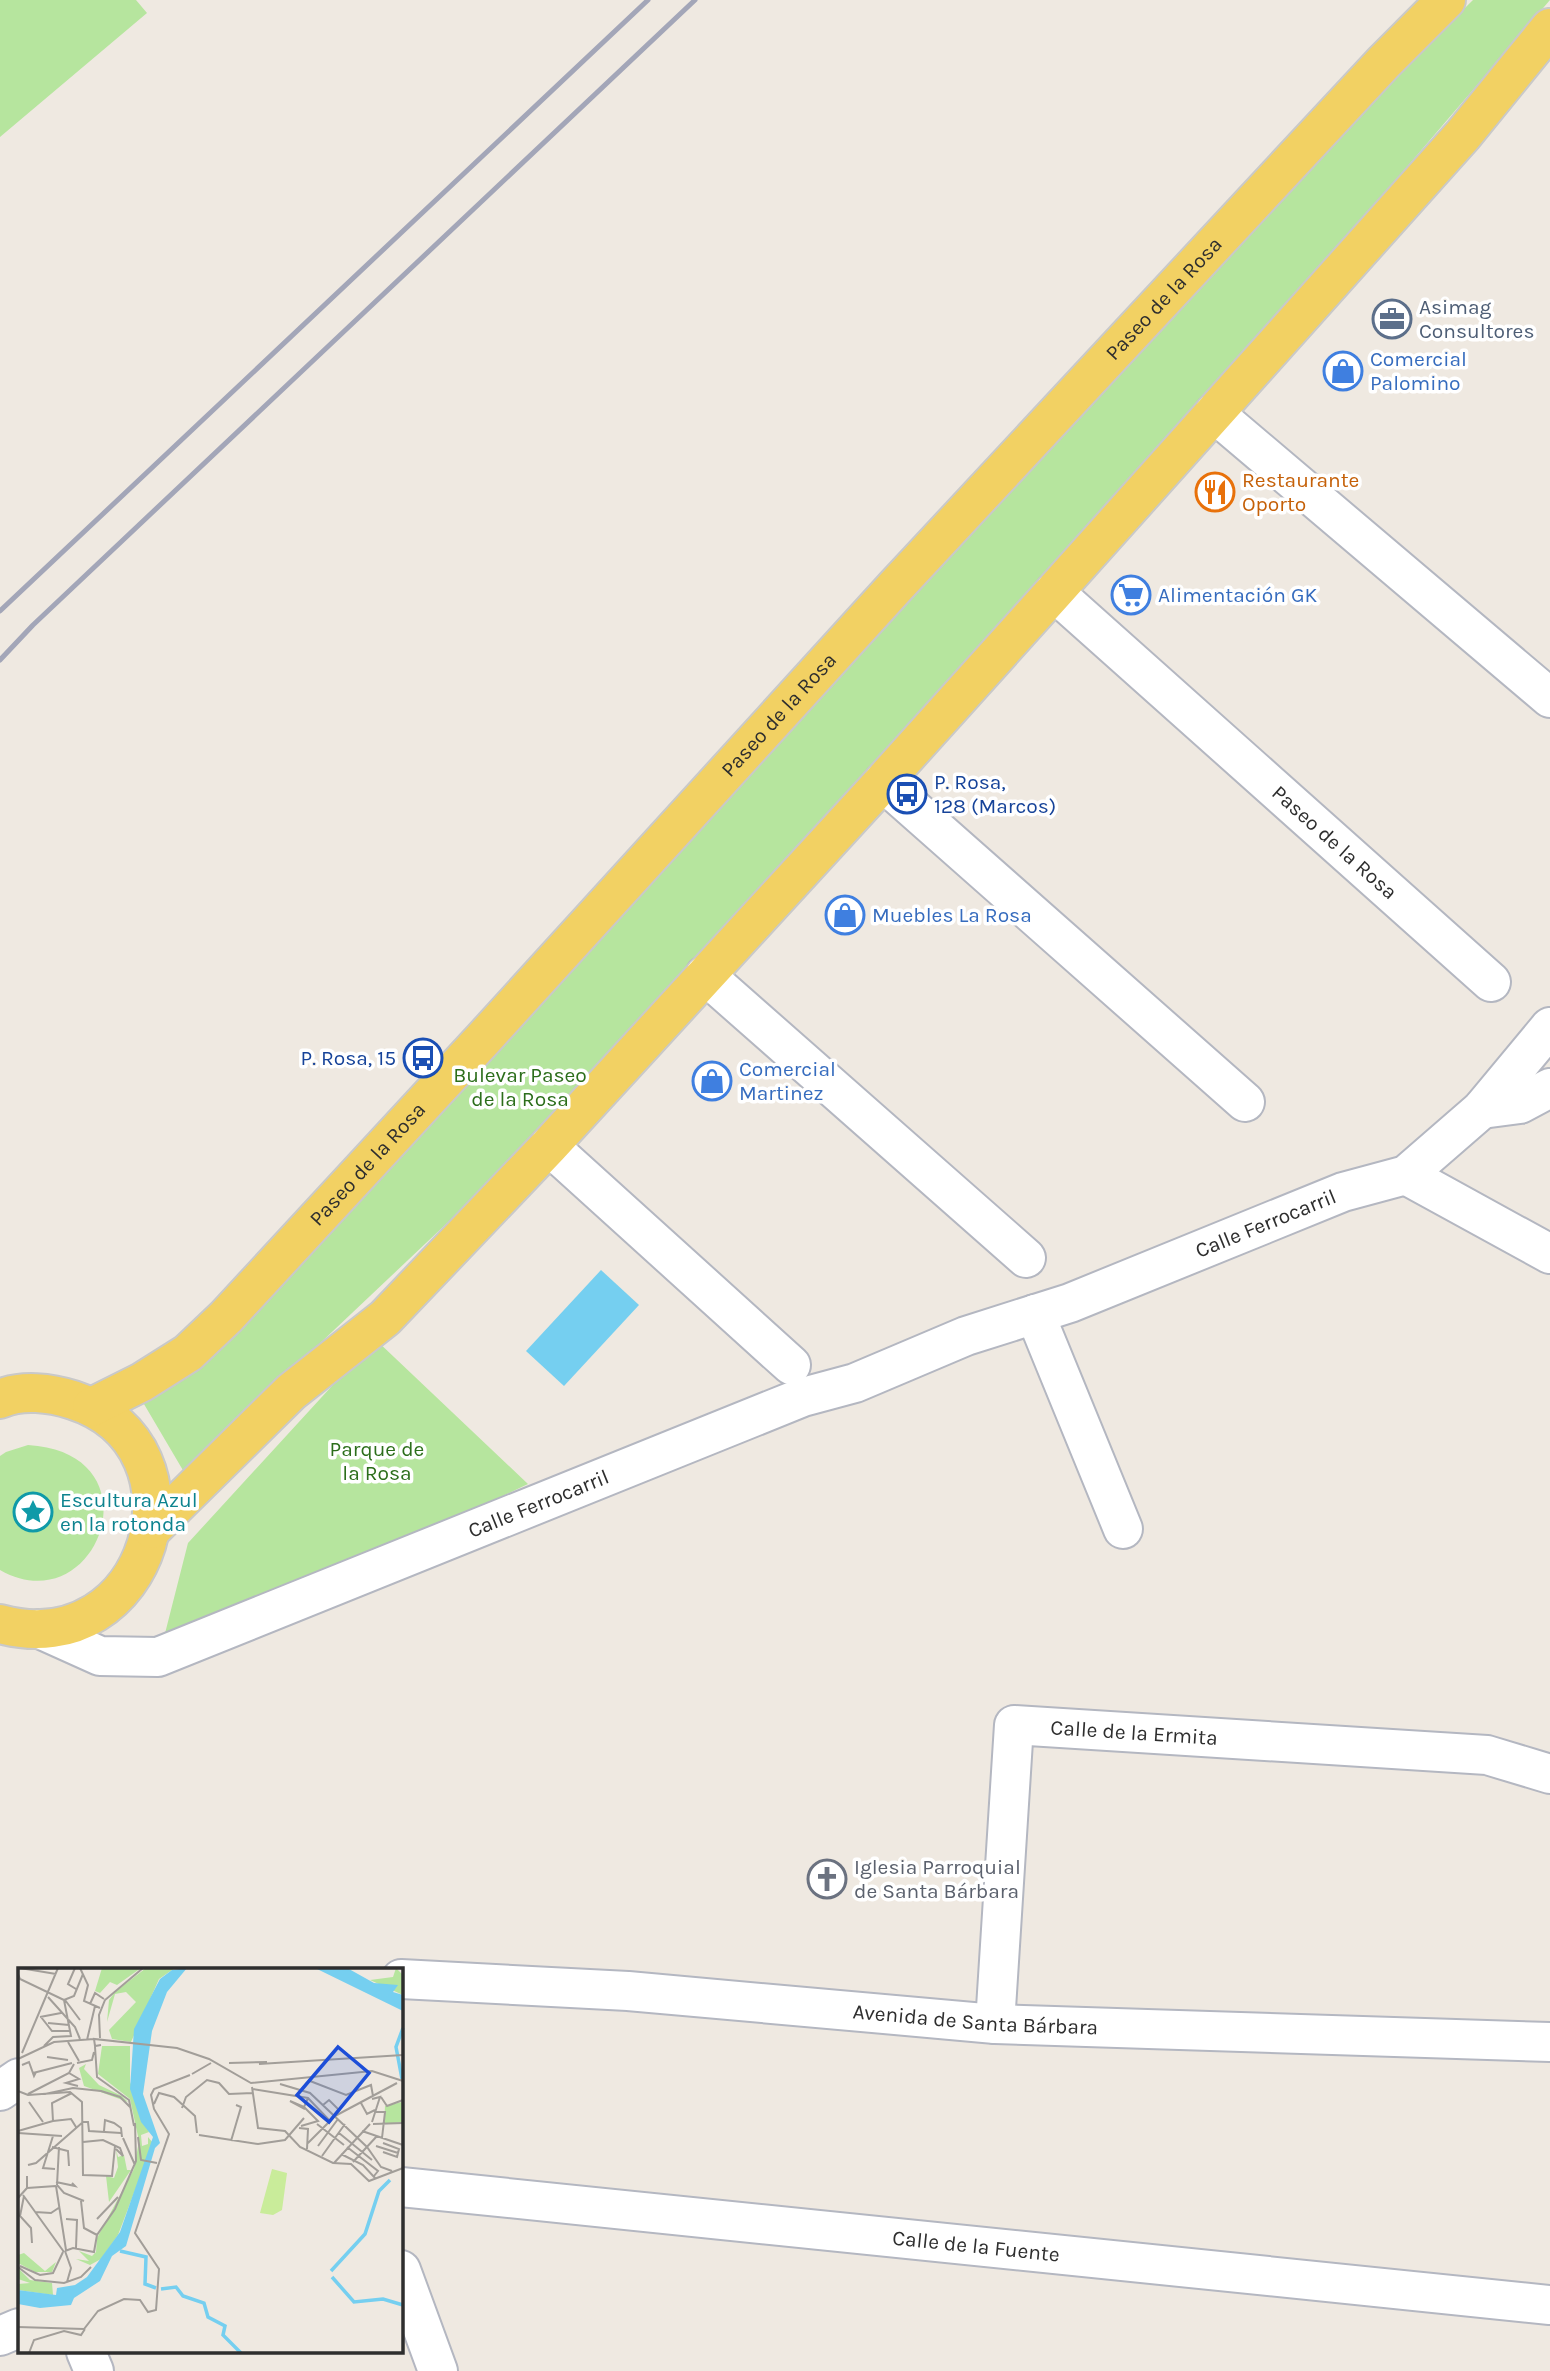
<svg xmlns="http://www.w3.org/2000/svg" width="1550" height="2371" viewBox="0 0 1550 2371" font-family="Karla,sans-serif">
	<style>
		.green { fill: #b6e59e }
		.water { fill: #75cff0 }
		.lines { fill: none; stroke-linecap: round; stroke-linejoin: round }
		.minor-casing { stroke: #b4b7c1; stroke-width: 42 }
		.major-casing { stroke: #c9c9c9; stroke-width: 42 }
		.minor { stroke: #fff; stroke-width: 38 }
		.major { stroke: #f2d163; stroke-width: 38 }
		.rail { stroke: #a3a6b8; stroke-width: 5 }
		.labels { text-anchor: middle; stroke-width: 7; stroke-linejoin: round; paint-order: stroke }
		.street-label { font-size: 21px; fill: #2e2e2e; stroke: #fff }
		.service-label { font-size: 21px; fill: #4e5e75; stroke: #fff; text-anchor: start }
		.shop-label { font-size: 21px; fill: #366cbe; stroke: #fff; text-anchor: start }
		.food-label { font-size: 21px; fill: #c56008; stroke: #fff; text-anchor: start }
		.transit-label { font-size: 21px; fill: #164399; stroke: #fff; text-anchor: start }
		.park-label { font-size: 21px; fill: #2c6e1b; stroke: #fff }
		.culture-label { font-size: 21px; fill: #0d838f; stroke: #fff; text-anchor: start }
		.worship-label { font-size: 21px; fill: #5b616d; stroke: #fff; text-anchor: start }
		.inset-river { fill: none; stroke: #75cff0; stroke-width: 3.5 }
		.inset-road { fill: none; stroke: #a29e99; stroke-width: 2 }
		.view { fill: #1d4ed8; fill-opacity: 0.15; stroke: #1d4ed8; stroke-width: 3.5 }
		.inset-edge { fill: none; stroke: #2e2e2e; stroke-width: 3.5 }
	</style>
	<rect width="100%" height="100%" fill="#efe9e1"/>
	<path class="green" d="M0 0H136L147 13 0 137Z
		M1473 0H1550L1376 203 1011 613 537 1138 184 1472 141 1399 1229 241Z
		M375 1339 528 1484 159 1657 188 1543Z
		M28 1445C161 1453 97 1625 0 1570V1456L6 1452Z"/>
	<path class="water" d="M601 1270 639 1305 564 1386 526 1351Z"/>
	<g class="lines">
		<defs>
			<g id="minor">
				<path d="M1214 413 1550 698"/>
				<path id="s1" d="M1054 592 1491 982"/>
				<path d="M883 782 1245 1102"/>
				<path d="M705 975 1026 1258"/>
				<path d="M1482 1109 1520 1104 1550 1088"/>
				<path d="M549 1146 791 1365"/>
				<path d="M1406 1175 1550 1254"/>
				<path d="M1035 1314 1123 1529"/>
				<path id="s2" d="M40 1629 100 1656 158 1657 803 1397 855 1383 966 1336 1070 1303 1343 1192 1406 1175 1482 1109 1550 1027"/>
				<path id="s3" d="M401 1979 628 1991 995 2024 1550 2042"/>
				<path id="s4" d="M995 2024 1014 1725 1487 1755 1550 1774"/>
				<path d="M0 2091 19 2078"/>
				<path id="s5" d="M401 2187 1550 2305"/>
				<path d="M401 2270 438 2371"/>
				<path d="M0 2336 19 2328"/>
				<path d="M86 2352 94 2371"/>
			</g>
			<g id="major">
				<path d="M0 1399C22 1389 51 1393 73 1400 215 1446 151 1665 0 1624"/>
				<path id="s6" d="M92 1407 142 1382 188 1353 226 1317 485 1037 896 586 1384 62 1446 0"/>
				<path d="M152 1529 291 1392 385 1318 549 1146 883 782 1054 592 1463 135 1550 28"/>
			</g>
		</defs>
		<use href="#minor" class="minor-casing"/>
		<use href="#major" class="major-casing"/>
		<use href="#minor" class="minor"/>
		<use href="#major" class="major"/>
		<path class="rail" d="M0 611 648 0
			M0 660 33 625 695 0"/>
	</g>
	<defs>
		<symbol id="office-ring" viewBox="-11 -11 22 22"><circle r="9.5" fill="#fff" stroke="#5c6f8a" stroke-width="1.5"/><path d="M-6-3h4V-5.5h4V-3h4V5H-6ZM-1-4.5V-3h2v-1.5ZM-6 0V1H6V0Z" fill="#5c6f8a"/></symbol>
		<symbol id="shop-ring" viewBox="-11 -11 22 22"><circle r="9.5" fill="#fff" stroke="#3f7fe0" stroke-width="1.5"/><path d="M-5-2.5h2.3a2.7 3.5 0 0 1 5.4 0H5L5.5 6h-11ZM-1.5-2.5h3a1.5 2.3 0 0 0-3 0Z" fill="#3f7fe0"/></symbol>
		<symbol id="restaurant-ring" viewBox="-11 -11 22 22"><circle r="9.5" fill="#fff" stroke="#e8710a" stroke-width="1.5"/><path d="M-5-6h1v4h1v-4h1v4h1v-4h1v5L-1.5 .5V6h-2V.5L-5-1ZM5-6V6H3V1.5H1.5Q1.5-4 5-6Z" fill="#e8710a"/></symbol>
		<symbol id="supermarket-ring" viewBox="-11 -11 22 22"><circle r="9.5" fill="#fff" stroke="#3f7fe0" stroke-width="1.5"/><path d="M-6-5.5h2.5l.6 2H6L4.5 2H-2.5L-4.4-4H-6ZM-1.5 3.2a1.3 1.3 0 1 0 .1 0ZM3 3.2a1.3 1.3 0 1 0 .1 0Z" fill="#3f7fe0"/></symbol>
		<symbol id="bus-ring" viewBox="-11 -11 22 22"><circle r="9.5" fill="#fff" stroke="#1a4fb4" stroke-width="1.5"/><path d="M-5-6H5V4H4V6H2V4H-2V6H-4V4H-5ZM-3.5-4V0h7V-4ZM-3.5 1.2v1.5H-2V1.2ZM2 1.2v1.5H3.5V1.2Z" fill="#1a4fb4"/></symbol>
		<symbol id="sight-ring" viewBox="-11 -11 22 22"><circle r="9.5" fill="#fff" stroke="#0f9aa8" stroke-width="1.5"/><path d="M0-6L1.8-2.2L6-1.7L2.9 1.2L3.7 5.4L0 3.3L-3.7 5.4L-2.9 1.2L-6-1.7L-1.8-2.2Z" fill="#0f9aa8"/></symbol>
		<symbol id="church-ring" viewBox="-11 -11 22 22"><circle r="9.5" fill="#fff" stroke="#6b7280" stroke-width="1.5"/><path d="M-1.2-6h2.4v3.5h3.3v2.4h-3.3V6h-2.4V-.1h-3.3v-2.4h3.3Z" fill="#6b7280"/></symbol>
	</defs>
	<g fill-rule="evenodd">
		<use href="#office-ring" x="1370" y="297" width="44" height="44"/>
		<use href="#shop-ring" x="1321" y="349" width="44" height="44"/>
		<use href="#restaurant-ring" x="1193" y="470" width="44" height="44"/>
		<use href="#supermarket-ring" x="1109" y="573" width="44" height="44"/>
		<use href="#bus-ring" x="885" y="772" width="44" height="44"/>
		<use href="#shop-ring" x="823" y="893" width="44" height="44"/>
		<use href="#bus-ring" x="401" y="1036" width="44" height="44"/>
		<use href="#shop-ring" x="690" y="1059" width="44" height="44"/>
		<use href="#sight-ring" x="11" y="1490" width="44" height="44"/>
		<use href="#church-ring" x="805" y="1857" width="44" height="44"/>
	</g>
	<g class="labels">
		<g class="street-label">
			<text dy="7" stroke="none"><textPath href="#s6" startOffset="1547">Paseo de la Rosa</textPath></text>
			<text dy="7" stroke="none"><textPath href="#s6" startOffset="980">Paseo de la Rosa</textPath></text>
			<text dy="7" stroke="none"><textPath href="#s1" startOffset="376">Paseo de la Rosa</textPath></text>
			<text dy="7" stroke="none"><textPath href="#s6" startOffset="371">Paseo de la Rosa</textPath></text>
			<text dy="7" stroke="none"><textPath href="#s2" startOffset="1314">Calle Ferrocarril</textPath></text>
			<text dy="7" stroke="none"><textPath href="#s2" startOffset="534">Calle Ferrocarril</textPath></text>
			<text dy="7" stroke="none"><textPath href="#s4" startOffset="420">Calle de la Ermita</textPath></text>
			<text dy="7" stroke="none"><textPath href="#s3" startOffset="576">Avenida de Santa Bárbara</textPath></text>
			<text dy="7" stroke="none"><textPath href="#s5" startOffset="578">Calle de la Fuente</textPath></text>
		</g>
		<g class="service-label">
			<text x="1419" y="314">Asimag<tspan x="1419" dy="24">Consultores</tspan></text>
		</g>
		<g class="shop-label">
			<text x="1370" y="366">Comercial<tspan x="1370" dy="24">Palomino</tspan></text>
			<text x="1158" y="602">Alimentación GK</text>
			<text x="872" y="922">Muebles La Rosa</text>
			<text x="739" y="1076">Comercial<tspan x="739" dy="24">Martinez</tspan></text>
		</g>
		<g class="food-label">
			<text x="1242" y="487">Restaurante<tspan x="1242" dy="24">Oporto</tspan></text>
		</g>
		<g class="transit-label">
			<text x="934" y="789">P. Rosa,<tspan x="934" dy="24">128 (Marcos)</tspan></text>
			<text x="396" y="1065" text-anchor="end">P. Rosa, 15</text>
		</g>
		<g class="park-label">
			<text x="520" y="1082">Bulevar Paseo<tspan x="520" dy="24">de la Rosa</tspan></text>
			<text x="377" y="1456">Parque de<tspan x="377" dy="24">la Rosa</tspan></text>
		</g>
		<g class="culture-label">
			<text x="60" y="1507">Escultura Azul<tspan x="60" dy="24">en la rotonda</tspan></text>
		</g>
		<g class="worship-label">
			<text x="854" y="1874">Iglesia Parroquial<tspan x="854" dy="24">de Santa Bárbara</tspan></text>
		</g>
	</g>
	<g transform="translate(18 1968)">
		<rect width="385" height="385" fill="#efe9e1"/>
		<path d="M84 0H123L99 17 92 14 82 25 77 23ZM128 0H157L141 11 113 74 94 71 91 62 118 34 108 24 97 26 89 54 91 32 97 24ZM378 0 385 7V27L352 12 375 9ZM84 78H112V114L131 164 123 167 124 178 130 176V169L135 175 100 267 83 291 72 297 58 291 71 293 61 283 74 288 78 284 79 270 116 201 121 173 112 131 80 106ZM68 96 66 101 81 117 104 128 110 134 66 118 61 100ZM384 134 385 154 366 156 367 138ZM98 181 100 189 106 187 109 202H113L91 234 88 208 96 210 100 199ZM6 285 27 303 38 294 34 304H17L0 295V287ZM0 300 12 312 34 315 35 327 0 322V316L12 315 0 311Z" fill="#b6e59e"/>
		<path d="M254 201 269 205 264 242 255 247 242 245Z" fill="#c9ec9a"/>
		<path d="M169 0 149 24 134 63 125 126 142 175 137 180 108 278 94 288 82 313 56 330 53 337 22 340 0 336V322L38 327 39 320 57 317 69 309 102 264 135 169 123 154 112 121 116 61 142 11 154 2ZM331 1 356 15 380 17 375 24 385 27V43L297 0Z" fill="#75cff0"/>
		<path class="inset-river" d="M384 111 378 79 385 60M102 283 128 289 127 316 138 320M313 303 347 266 361 223 372 212M314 309 336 334 365 331 385 337M143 321 158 319 165 328 186 335 190 349 207 358 205 367 223 385"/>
		<path class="inset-road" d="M2 0 38 6M57 0 50 16 58 21M62 0 70 17 66 33 82 40M0 6 2 11 46 32 53 68 35 69 26 78M30 29 57 59 62 71M46 32 56 28 65 6M47 32 62 52M72 36 77 25 86 31M22 49 43 45M23 49 34 63H52M30 55 51 57M82 70 81 47 87 32 125 0M69 72 77 38M50 74 61 93M83 77 77 78 76 71 159 80 191 91 233 115 354 103 385 113M77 79 79 109 111 132 116 158M4 85 40 0M29 89 50 92M0 91 36 74 76 71M59 95 74 92 76 84M211 95 249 94M241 96 385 87M4 97 11 94 16 108 18 104M15 105 54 95M51 105 61 111 48 115 60 118M174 106 193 95M292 113 328 127 353 117 355 128M262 116 292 125 349 179 363 199 374 203M234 119 240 160 267 163 282 179 315 195 333 196 351 213 385 200M235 121 290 130 312 153M0 123 10 127 52 124 64 134 65 207 94 208 97 178M10 126 51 105 56 96M27 126 55 120 83 123 102 129 112 139M363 129 369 138 385 132M354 131 362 129 354 154M11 134 25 154M343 135 349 146 357 142M136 136 141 125 156 129 177 148 179 165M305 137 311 132 322 143M286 139 272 133 287 141M164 140 168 129 189 112 201 115 211 126 235 125M358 144H367L364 170M317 148 379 115M35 153 53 151 58 159M65 154H70L71 163 103 165M299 156 326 177M355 156 385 155M283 158 300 153 286 139 290 130M281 160 290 161 289 181M0 163 35 153 34 135 54 125M86 163 87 152 96 155 103 160 104 169M344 163 385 177M0 165 44 168M321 165 354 192M181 167 240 176 267 172 286 150M35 168 25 200 37 201M120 169 123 192 139 195M105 170 117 197M213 173 223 139 218 137M65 174 85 172 102 180 105 188 98 181M290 175 317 148M300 178 320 151M358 178 380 185M34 179 50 183 51 198M41 179 39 217 46 225 66 233M329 179 360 203 356 208M365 184 379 189 381 181 365 175M323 186 345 197 357 210M304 188 327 156M335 194 359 168M316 195 352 156M10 197 18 195 65 154M38 214 57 218 54 215M38 218 48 282M9 220 38 218M5 227 46 284M6 228 2 248 13 260 14 275M0 230 9 220V208M63 233 66 260 79 267M17 244 33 245 42 239M48 251 59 252 58 280M79 251 100 229M47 283 55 280 76 284 79 267 97 241 118 193 117 155M47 283 53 300 49 314M2 298 22 307 35 305 45 284M0 299 17 312 46 315 63 309 73 299M0 359 66 361 80 343 106 331 122 332 130 344 138 342 141 301 117 265 151 166 136 141 133 127 136 121 172 107M11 385 16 372 46 363 63 367 67 361"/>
		<path class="view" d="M320 79 351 105 311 154 279 127Z"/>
		<rect width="385" height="385" class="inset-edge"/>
	</g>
</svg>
